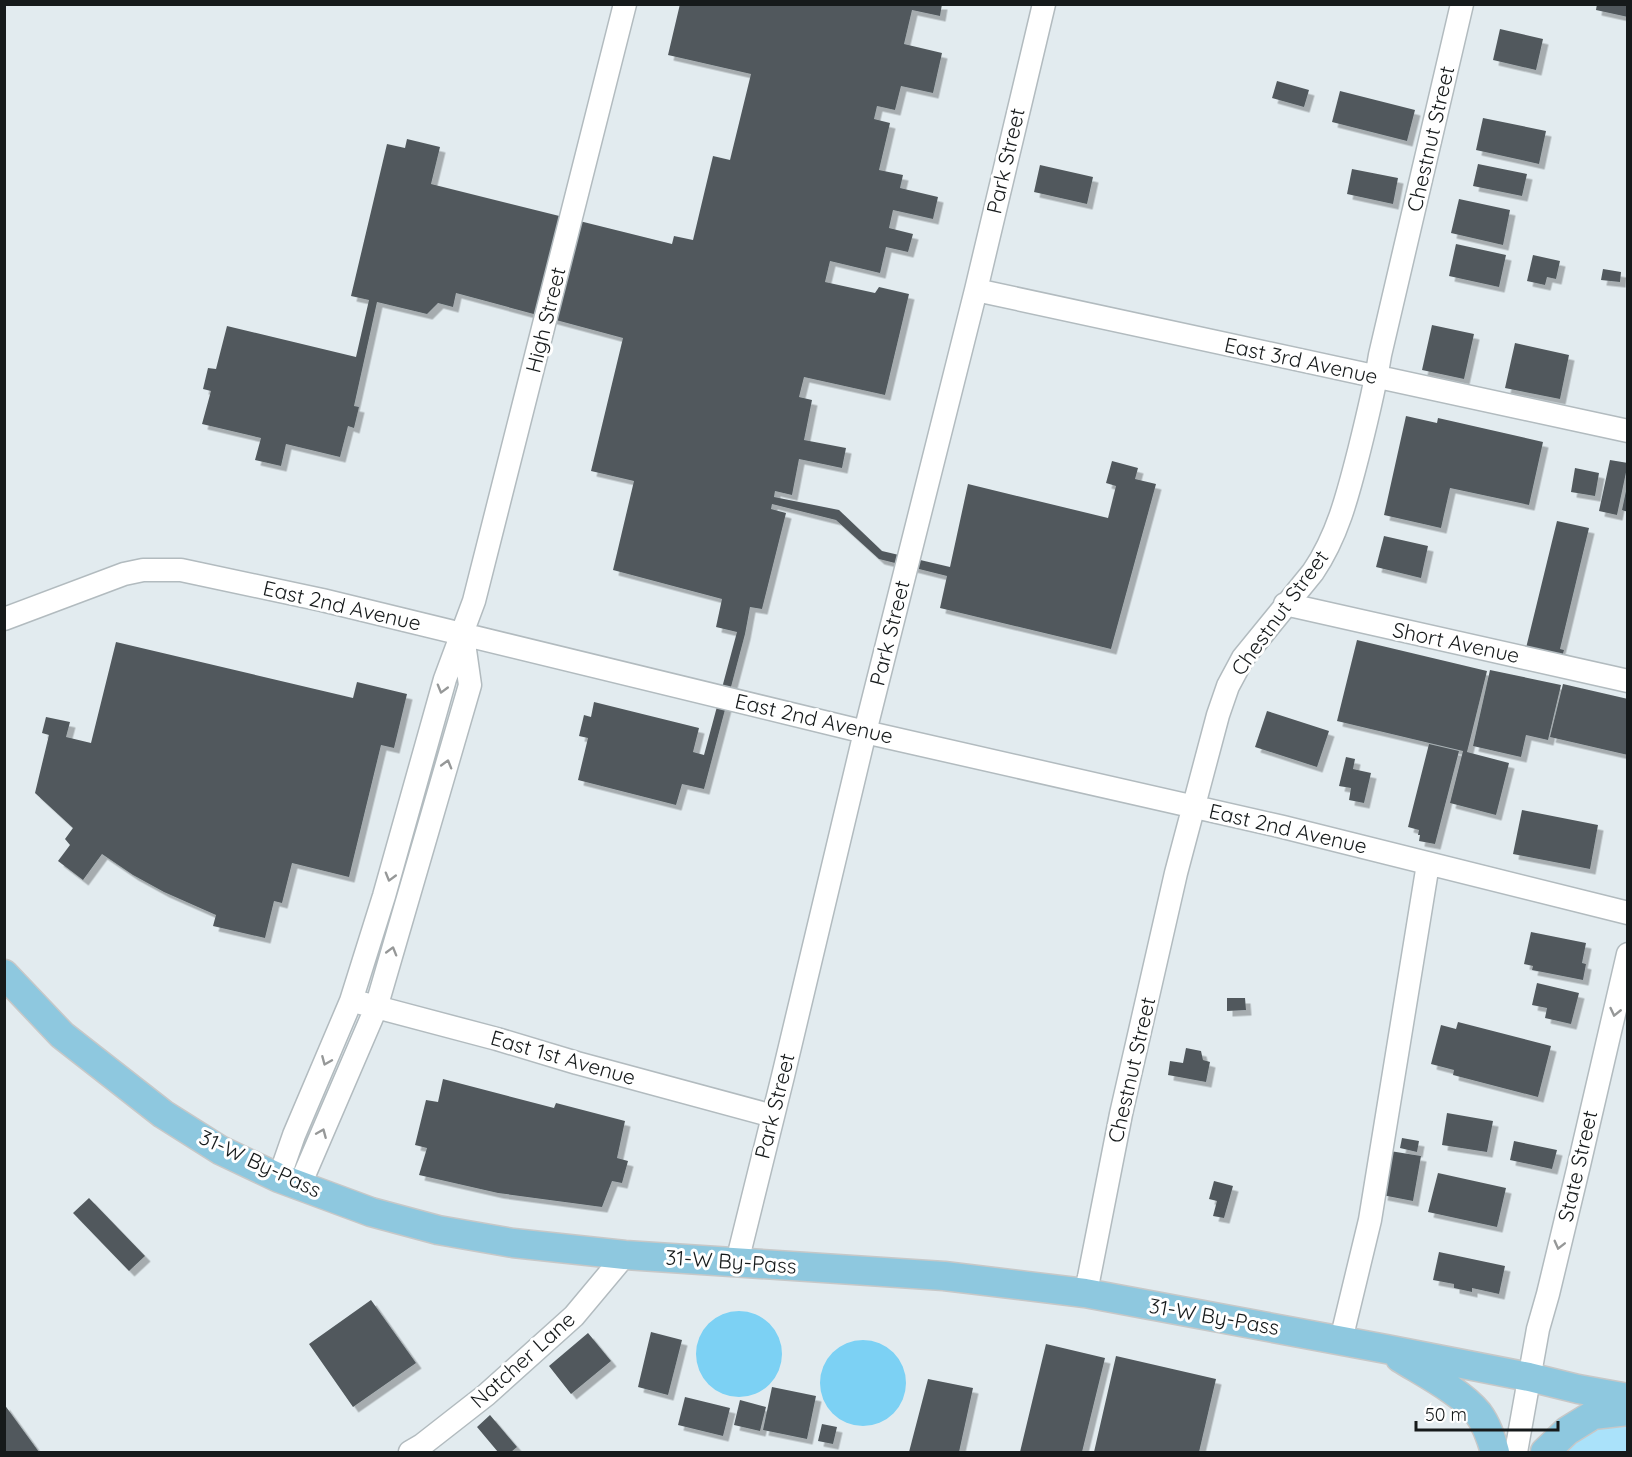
<svg xmlns="http://www.w3.org/2000/svg" width="1632" height="1457" viewBox="0 0 1632 1457" font-family="Quicksand,sans-serif">
	<style>
		.green { fill: #aae2fa }
		.water { fill: #7cd1f4 }
		.building { fill: #51595d; filter: url(#shadow) }
		.lines { fill: none; stroke-linecap: round; stroke-linejoin: round }
		.minor-casing { stroke: #b2bbbf; stroke-width: 25 }
		.major-casing { stroke: #c7c8c8; stroke-width: 31 }
		.minor { stroke: #fff; stroke-width: 22 }
		.major { stroke: #8ec8df; stroke-width: 28 }
		.oneway { stroke: #969898 }
		.labels { text-anchor: middle; stroke-width: 6; stroke-linejoin: round; paint-order: stroke }
		.street-label { font-size: 21px; fill: #161a1b; stroke: #fff }
	</style>
	<defs>
		<filter id="shadow"><feDropShadow dx="5.5" dy="5.5" stdDeviation="0" flood-color="#0004"/></filter>
	</defs>
	<rect width="100%" height="100%" fill="#e2ebef"/>
	<path class="green" d="M1627 1427V1452H1559L1587 1428Z"/>
	<path class="water" d="M696 1354a43 43 0 1 1 86 0a43 43 0 1 1-86 0Z
		M820 1383a43 43 0 1 1 86 0a43 43 0 1 1-86 0Z"/>
	<path class="building" d="M680 4H942L940 16 912 10 904 44 942 53 933 93 901 86 895 110 877 106 874 119 890 123 879 170 903 175 900 188 938 197 933 219 893 210 889 228 913 234 908 252 886 247 880 273 830 261 825 282 875 293 879 287 909 294 885 395 804 377 799 397 812 400 804 440 846 448 842 468 799 459 792 495 775 491 774 497 839 510 882 551 950 567 968 484 1108 518 1116 486 1106 483 1112 461 1138 468 1135 479 1156 484 1111 649 940 608 947 576 879 559 836 520 772 504 771 509 786 513 762 609 750 607 745 634 704 789 682 784 676 805 578 780 588 738 579 736 584 715 591 717 594 702 699 728 693 752 704 755 737 632 716 627 722 599 613 570 634 481 591 471 623 338 456 293 453 307 438 303 427 314 377 302 354 406 359 407 354 428 348 426 340 457 286 444 281 466 255 460 261 438 202 424 211 391 203 389 208 368 216 369 227 326 356 357 369 300 351 296 387 144 405 148 407 139 440 147 431 184 672 244 674 236 693 240 713 156 730 160 751 74 668 55Z
		M1597 4H1628V17L1596 10Z
		M1500 29 1543 39 1536 70 1493 60Z
		M1277 81 1309 90 1304 107 1272 98Z
		M1340 91 1415 110 1407 141 1332 122Z
		M1483 118 1546 131 1539 164 1476 150Z
		M1478 164 1527 174 1522 196 1473 186Z
		M1040 165 1093 177 1087 204 1034 192Z
		M1352 169 1398 178 1393 204 1347 194Z
		M1459 199 1510 210 1503 245 1451 233Z
		M1456 244 1506 255 1499 287 1449 276Z
		M1533 255 1560 261 1556 279 1547 277 1545 285 1527 281Z
		M1603 269 1621 272 1620 282 1601 280Z
		M1432 325 1474 334 1464 379 1422 370Z
		M1515 343 1569 355 1560 399 1505 388Z
		M1406 416 1437 423 1438 418 1543 442 1529 505 1450 488 1441 528 1384 515Z
		M1610 460 1628 463 1617 515 1599 511Z
		M1575 468 1599 473 1595 496 1571 492Z
		M1626 491H1628V512L1622 510Z
		M1557 521 1589 528 1560 649 1564 650 1562 657 1526 648Z
		M1384 536 1428 546 1421 578 1376 567Z
		M1357 640 1487 671 1467 752 1509 763 1496 815 1450 803 1463 751 1337 721Z
		M116 642 353 698 357 682 407 694 394 748 381 745 349 877 292 863 282 903 274 901 265 938 213 926 216 915 164 892 133 875 102 854 83 880 58 861 70 845 65 839 73 828 35 793 49 735 42 733 46 717 70 722 66 737 91 743Z
		M1490 670 1561 685 1548 740 1526 735 1521 757 1473 746Z
		M1563 684 1628 699V755L1550 737Z
		M1267 711 1329 731 1317 767 1255 747Z
		M1429 744 1459 751 1435 844 1419 841 1420 835H1418L1419 830 1408 827Z
		M1346 757 1355 759 1353 769 1371 773 1364 803 1349 800 1351 788 1339 786Z
		M1522 810 1598 825 1590 869 1513 854Z
		M1531 932 1586 943 1582 963 1586 964 1583 980 1532 970 1533 966 1524 964Z
		M1537 983 1579 993 1571 1024 1545 1018 1547 1008 1532 1005Z
		M1227 998H1245L1246 1010 1227 1011Z
		M1458 1022 1551 1046 1538 1097 1453 1075 1454 1070 1431 1064 1441 1025 1456 1029Z
		M1186 1048 1201 1051 1203 1060 1210 1062 1206 1082 1168 1075 1170 1061 1183 1063Z
		M443 1079 554 1108 556 1103 625 1121 617 1158 628 1161 622 1183 612 1181 602 1207 498 1193 419 1175 427 1148 415 1145 426 1100 438 1102Z
		M1447 1113 1493 1121 1487 1152 1442 1145Z
		M1402 1138 1419 1141 1417 1152 1400 1148Z
		M1514 1141 1557 1150 1552 1169 1510 1160Z
		M1390 1151 1421 1156 1413 1201 1382 1195Z
		M1438 1173 1506 1188 1497 1227 1428 1212Z
		M1214 1181 1233 1186 1224 1218 1213 1216 1217 1201 1209 1199Z
		M89 1198 145 1256 129 1271 73 1213Z
		M1439 1252 1505 1266 1499 1294 1472 1288V1292L1454 1288V1284L1433 1280Z
		M371 1300 416 1363 353 1407 309 1344Z
		M651 1332 682 1340 668 1395 638 1387Z
		M588 1333 611 1361 571 1394 549 1366Z
		M1046 1344 1105 1358 1082 1452H1020Z
		M1116 1356 1216 1379 1199 1452H1094Z
		M928 1379 973 1388 959 1452H909Z
		M772 1387 816 1396 807 1439 763 1430Z
		M685 1397 730 1408 723 1436 678 1425Z
		M740 1400 766 1407 760 1431 734 1425Z
		M4 1404 39 1452H4Z
		M490 1415 517 1447 511 1452H498L477 1427Z
		M822 1424 837 1427 833 1444 818 1441Z"/>
	<g class="lines">
		<defs>
			<path id="minor" d="M976 290 1628 431
				M1285 604 1628 681
				M4 619 124 574 143 570H181L322 600 865 732 1283 827 1628 913
				M361 1003 497 1039 577 1063 773 1116
				M279 1178 294 1135 351 1001 384 896 445 679 474 601 625 4
				M299 1187 376 1008 470 685 463 636
				M737 1262 783 1076 865 732 976 290 1044 4
				M1085 1293 1089 1277 1121 1114 1176 873 1218 715 1228 686 1243 658 1313 572C1338 535 1348 494 1359 451 1367 419 1375 387 1380 355L1462 4
				M1341 1340 1370 1220 1428 864
				M410 1452 422 1445 486 1395 574 1316 625 1255
				M1516 1452 1538 1329 1548 1294 1579 1165 1628 954"/>
			<path id="major" d="M4 974 62 1035 163 1114 220 1150 279 1178 371 1212 438 1230 513 1243 625 1255 944 1276 1085 1293 1386 1349 1529 1377 1578 1389 1628 1398
				M1400 1358C1424 1373 1461 1392 1478 1413 1487 1425 1491 1438 1495 1452
				M1545 1452 1567 1431 1593 1415 1628 1411"/>
		</defs>
		<use href="#minor" class="minor-casing"/>
		<use href="#major" class="major-casing"/>
		<use href="#minor" class="minor"/>
		<use href="#major" class="major"/>
	</g>
	<defs><path id="oneway-chevron" d="M-2-3.5L2.5 0L-2 3.5" fill="none" stroke-width="1.6" stroke-linecap="round" stroke-linejoin="round" transform="scale(1.5)"/></defs>
	<g class="oneway">
		<use href="#oneway-chevron" transform="translate(442 689) rotate(106)"/>
		<use href="#oneway-chevron" transform="translate(447 764) rotate(-74)"/>
		<use href="#oneway-chevron" transform="translate(390 877) rotate(106)"/>
		<use href="#oneway-chevron" transform="translate(392 951) rotate(-74)"/>
		<use href="#oneway-chevron" transform="translate(1615 1012) rotate(103)"/>
		<use href="#oneway-chevron" transform="translate(326 1061) rotate(113)"/>
		<use href="#oneway-chevron" transform="translate(322 1133) rotate(-67)"/>
		<use href="#oneway-chevron" transform="translate(1559 1245) rotate(104)"/>
	</g>
	<g class="labels">
		<g class="street-label">
			<text transform="translate(1431 139) rotate(-77)" y="7">Chestnut Street</text>
			<text transform="translate(1006 161) rotate(-77)" y="7">Park Street</text>
			<text transform="translate(546 320) rotate(-76)" y="7">High Street</text>
			<text transform="translate(1301 361) rotate(12)" y="7">East 3rd Avenue</text>
			<text transform="translate(342 606) rotate(13)" y="7">East 2nd Avenue</text>
			<text transform="translate(1280 613) rotate(-54)" y="7">Chestnut Street</text>
			<text transform="translate(890 633) rotate(-76)" y="7">Park Street</text>
			<text transform="translate(1456 643) rotate(12)" y="7">Short Avenue</text>
			<text transform="translate(814 719) rotate(13)" y="7">East 2nd Avenue</text>
			<text transform="translate(1288 829) rotate(13)" y="7">East 2nd Avenue</text>
			<text transform="translate(563 1058) rotate(16)" y="7">East 1st Avenue</text>
			<text transform="translate(1132 1070) rotate(-77)" y="7">Chestnut Street</text>
			<text transform="translate(775 1106) rotate(-76)" y="7">Park Street</text>
			<text transform="translate(260 1164) rotate(25)" y="7">31-W By-Pass</text>
			<text transform="translate(1578 1166) rotate(-77)" y="7">State Street</text>
			<text transform="translate(731 1262) rotate(4)" y="7">31-W By-Pass</text>
			<text transform="translate(1214 1317) rotate(10)" y="7">31-W By-Pass</text>
			<text transform="translate(523 1360) rotate(-42)" y="7">Natcher Lane</text>
		</g>
	</g>
	<rect width="1632" height="1457" fill="none" stroke="#161a1b" stroke-width="12"/>
	<path d="M1416 1421v9h142v-9" fill="none" stroke="#161a1b" stroke-width="3"/>
	<text x="1425" y="1421" font-size="18" fill="#161a1b" stroke="#ffffff" stroke-width="4.5" paint-order="stroke">50 m</text>
</svg>
